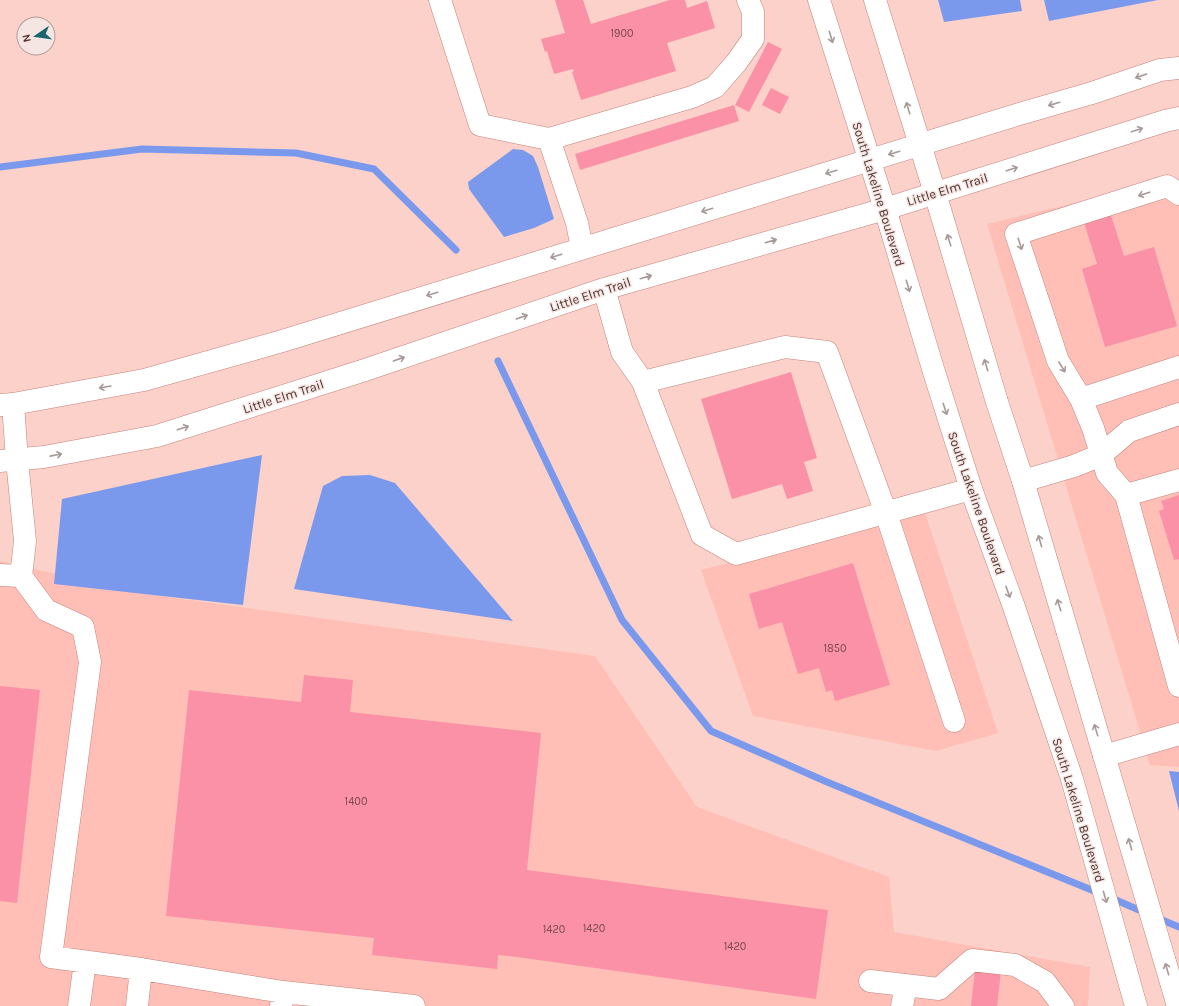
<svg xmlns="http://www.w3.org/2000/svg" width="1179" height="1006" viewBox="0 0 1179 1006" font-family="Karla,sans-serif">
	<style>
		.built { fill: #ffbfb7 }
		.water { fill: #7a99ed }
		.lines { fill: none; stroke-linecap: round; stroke-linejoin: round }
		.stream { stroke: #7a99ed; stroke-width: 7 }
		.building { fill: #fa91a6 }
		.minor-casing { stroke: #c48279; stroke-width: 23 }
		.major-casing { stroke: #c48279; stroke-width: 23 }
		.minor { stroke: #fff; stroke-width: 22 }
		.major { stroke: #fff; stroke-width: 22 }
		.oneway { stroke: #a79997 }
		.labels { text-anchor: middle; stroke-width: 3; stroke-linejoin: round; paint-order: stroke }
		.number-label { font-size: 11px; fill: #7a4a4d }
		.street-label { font-size: 13px; fill: #4f332f; stroke: #f5e6e3 }
	</style>
	<rect width="100%" height="100%" fill="#fcd1ca"/>
	<path class="built" d="M1179 178V767L1150 765 987 224Z
		M925 513 998 733 936 751 753 716 701 570Z
		M0 561 138 593 595 656 697 807 889 877 894 932 1090 967 1088 1006H0Z"/>
	<path class="water" d="M938 0H1020L1022 11 944 22Z
		M1044 0H1158L1049 21Z
		M513 149 523 150 533 156 538 167 554 219 534 228 504 237 469 189 468 182Z
		M262 455 243 605 54 584 62 499Z
		M370 475 395 483 513 621 294 589 323 486 342 476Z
		M1169 771 1179 772V811Z"/>
	<g class="lines">
		<path class="stream" d="M0 167 142 149 296 153 374 169 456 250
			M498 361 622 620 711 731 827 782 1099 893
			M1109 897 1146 913
			M1155 917 1179 927"/>
	</g>
	<path class="building" d="M555 0H583L591 24 670 0H685L687 8 707 1 715 28 667 43 676 71 581 100 572 72 574 71 573 69 554 74 547 51 545 52 541 39 565 33Z
		M768 42 782 49 749 112 735 105Z
		M771 88 789 97 780 114 762 105Z
		M734 105 739 121 580 170 575 154Z
		M1110 212 1124 256 1154 247 1177 326 1105 347 1082 269 1097 264 1083 219Z
		M791 372 817 458 804 462 813 491 787 499 782 484 732 499 701 399Z
		M1179 495V559L1174 560 1159 511 1164 509 1161 501Z
		M853 563 890 685 835 701 832 690 826 692 819 668 798 674 782 622 759 629 749 594Z
		M304 675 353 680 350 712 541 733 527 870 828 910 816 999 517 957 498 955 497 969 372 955 374 938 166 916 189 690 301 702Z
		M0 686 40 690 17 903 0 901Z
		M975 970 1001 972 997 1006H971Z"/>
	<g class="lines">
		<defs>
			<path id="minor" d="M440 0 480 125 549 139 577 223 582 248
				M549 139 692 97 715 87 736 63 753 39V12L748 0
				M604 289 622 352 643 382 702 535 736 554 971 489
				M1179 367 1081 399 1093 428 1107 473 1126 495 1179 686
				M643 382 785 347 827 352 886 513 954 721
				M1081 399 1058 361 1016 234 1167 186 1179 194
				M0 405 13 404 144 380 279 342 1016 115 1092 93 1160 70 1179 68
				M0 461 44 457 157 436 362 371 604 289 885 209 1165 121 1179 118
				M1023 481 1074 466 1101 455 1129 431 1179 414
				M1126 495 1179 480
				M0 575 21 576 25 541 17 460 13 404
				M21 576 46 610 83 627 90 662 51 957 141 969
				M1104 756 1179 734
				M870 981 939 989 972 960 1015 965 1045 982 1063 1006
				M79 1006 85 962
				M137 1006 141 969 283 992
				M281 1006 283 992 414 1006
				M902 1006 906 985"/>
			<path id="major" d="M819 0 885 209 934 372 971 489 1014 607 1072 779 1136 1006
				M875 0 935 193 997 402 1023 481 1178 1006"/>
		</defs>
		<use href="#minor" class="minor-casing"/>
		<use href="#major" class="major-casing"/>
		<use href="#minor" class="minor"/>
		<use href="#major" class="major"/>
	</g>
	<defs><path id="oneway-shaft" d="M-6 0H5M1.5-3L5.5 0L1.5 3" fill="none" stroke-width="1.6" stroke-linecap="round" stroke-linejoin="round"/></defs>
	<g class="oneway">
		<use href="#oneway-shaft" transform="translate(831 37) rotate(73)"/>
		<use href="#oneway-shaft" transform="translate(1141 76) rotate(161)"/>
		<use href="#oneway-shaft" transform="translate(1054 104) rotate(164)"/>
		<use href="#oneway-shaft" transform="translate(908 108) rotate(-107)"/>
		<use href="#oneway-shaft" transform="translate(1137 130) rotate(-18)"/>
		<use href="#oneway-shaft" transform="translate(894 153) rotate(163)"/>
		<use href="#oneway-shaft" transform="translate(1012 169) rotate(-17)"/>
		<use href="#oneway-shaft" transform="translate(831 172) rotate(163)"/>
		<use href="#oneway-shaft" transform="translate(1144 194) rotate(162)"/>
		<use href="#oneway-shaft" transform="translate(707 210) rotate(163)"/>
		<use href="#oneway-shaft" transform="translate(949 240) rotate(-107)"/>
		<use href="#oneway-shaft" transform="translate(771 241) rotate(-16)"/>
		<use href="#oneway-shaft" transform="translate(1020 244) rotate(72)"/>
		<use href="#oneway-shaft" transform="translate(556 256) rotate(163)"/>
		<use href="#oneway-shaft" transform="translate(646 277) rotate(-16)"/>
		<use href="#oneway-shaft" transform="translate(908 286) rotate(73)"/>
		<use href="#oneway-shaft" transform="translate(432 294) rotate(163)"/>
		<use href="#oneway-shaft" transform="translate(522 317) rotate(-19)"/>
		<use href="#oneway-shaft" transform="translate(399 359) rotate(-19)"/>
		<use href="#oneway-shaft" transform="translate(986 365) rotate(-107)"/>
		<use href="#oneway-shaft" transform="translate(1062 367) rotate(59)"/>
		<use href="#oneway-shaft" transform="translate(105 387) rotate(170)"/>
		<use href="#oneway-shaft" transform="translate(945 409) rotate(72)"/>
		<use href="#oneway-shaft" transform="translate(183 428) rotate(-18)"/>
		<use href="#oneway-shaft" transform="translate(56 455) rotate(-11)"/>
		<use href="#oneway-shaft" transform="translate(1040 541) rotate(-106)"/>
		<use href="#oneway-shaft" transform="translate(1008 592) rotate(70)"/>
		<use href="#oneway-shaft" transform="translate(1059 605) rotate(-107)"/>
		<use href="#oneway-shaft" transform="translate(1096 730) rotate(-107)"/>
		<use href="#oneway-shaft" transform="translate(1130 844) rotate(-106)"/>
		<use href="#oneway-shaft" transform="translate(1105 897) rotate(74)"/>
		<use href="#oneway-shaft" transform="translate(1167 969) rotate(-106)"/>
	</g>
	<g class="labels">
		<g class="number-label">
			<text x="622" y="37">1900</text>
			<text x="835" y="652">1850</text>
			<text x="356" y="805">1400</text>
			<text x="594" y="932">1420</text>
			<text x="554" y="933">1420</text>
			<text x="735" y="950">1420</text>
		</g>
		<g class="street-label">
			<text transform="translate(947 189) rotate(-17)" y="5">Little Elm Trail</text>
			<text transform="translate(879 194) rotate(73)" y="5">South Lakeline Boulevard</text>
			<text transform="translate(590 294) rotate(-18)" y="5">Little Elm Trail</text>
			<text transform="translate(283 396) rotate(-18)" y="5">Little Elm Trail</text>
			<text transform="translate(977 503) rotate(71)" y="5">South Lakeline Boulevard</text>
			<text transform="translate(1079 810) rotate(73)" y="5">South Lakeline Boulevard</text>
		</g>
	</g>
	<g transform="translate(36 36) rotate(257)"><circle r="19" fill="#f5e6e3" stroke="#b39e9b"/>
	<path d="M0-3L7 15L0 10L-7 15Z" fill="#19656f"/>
	<text y="-6" font-size="11" font-weight="bold" text-anchor="middle" fill="#4f332f">N</text>
	</g>
</svg>
